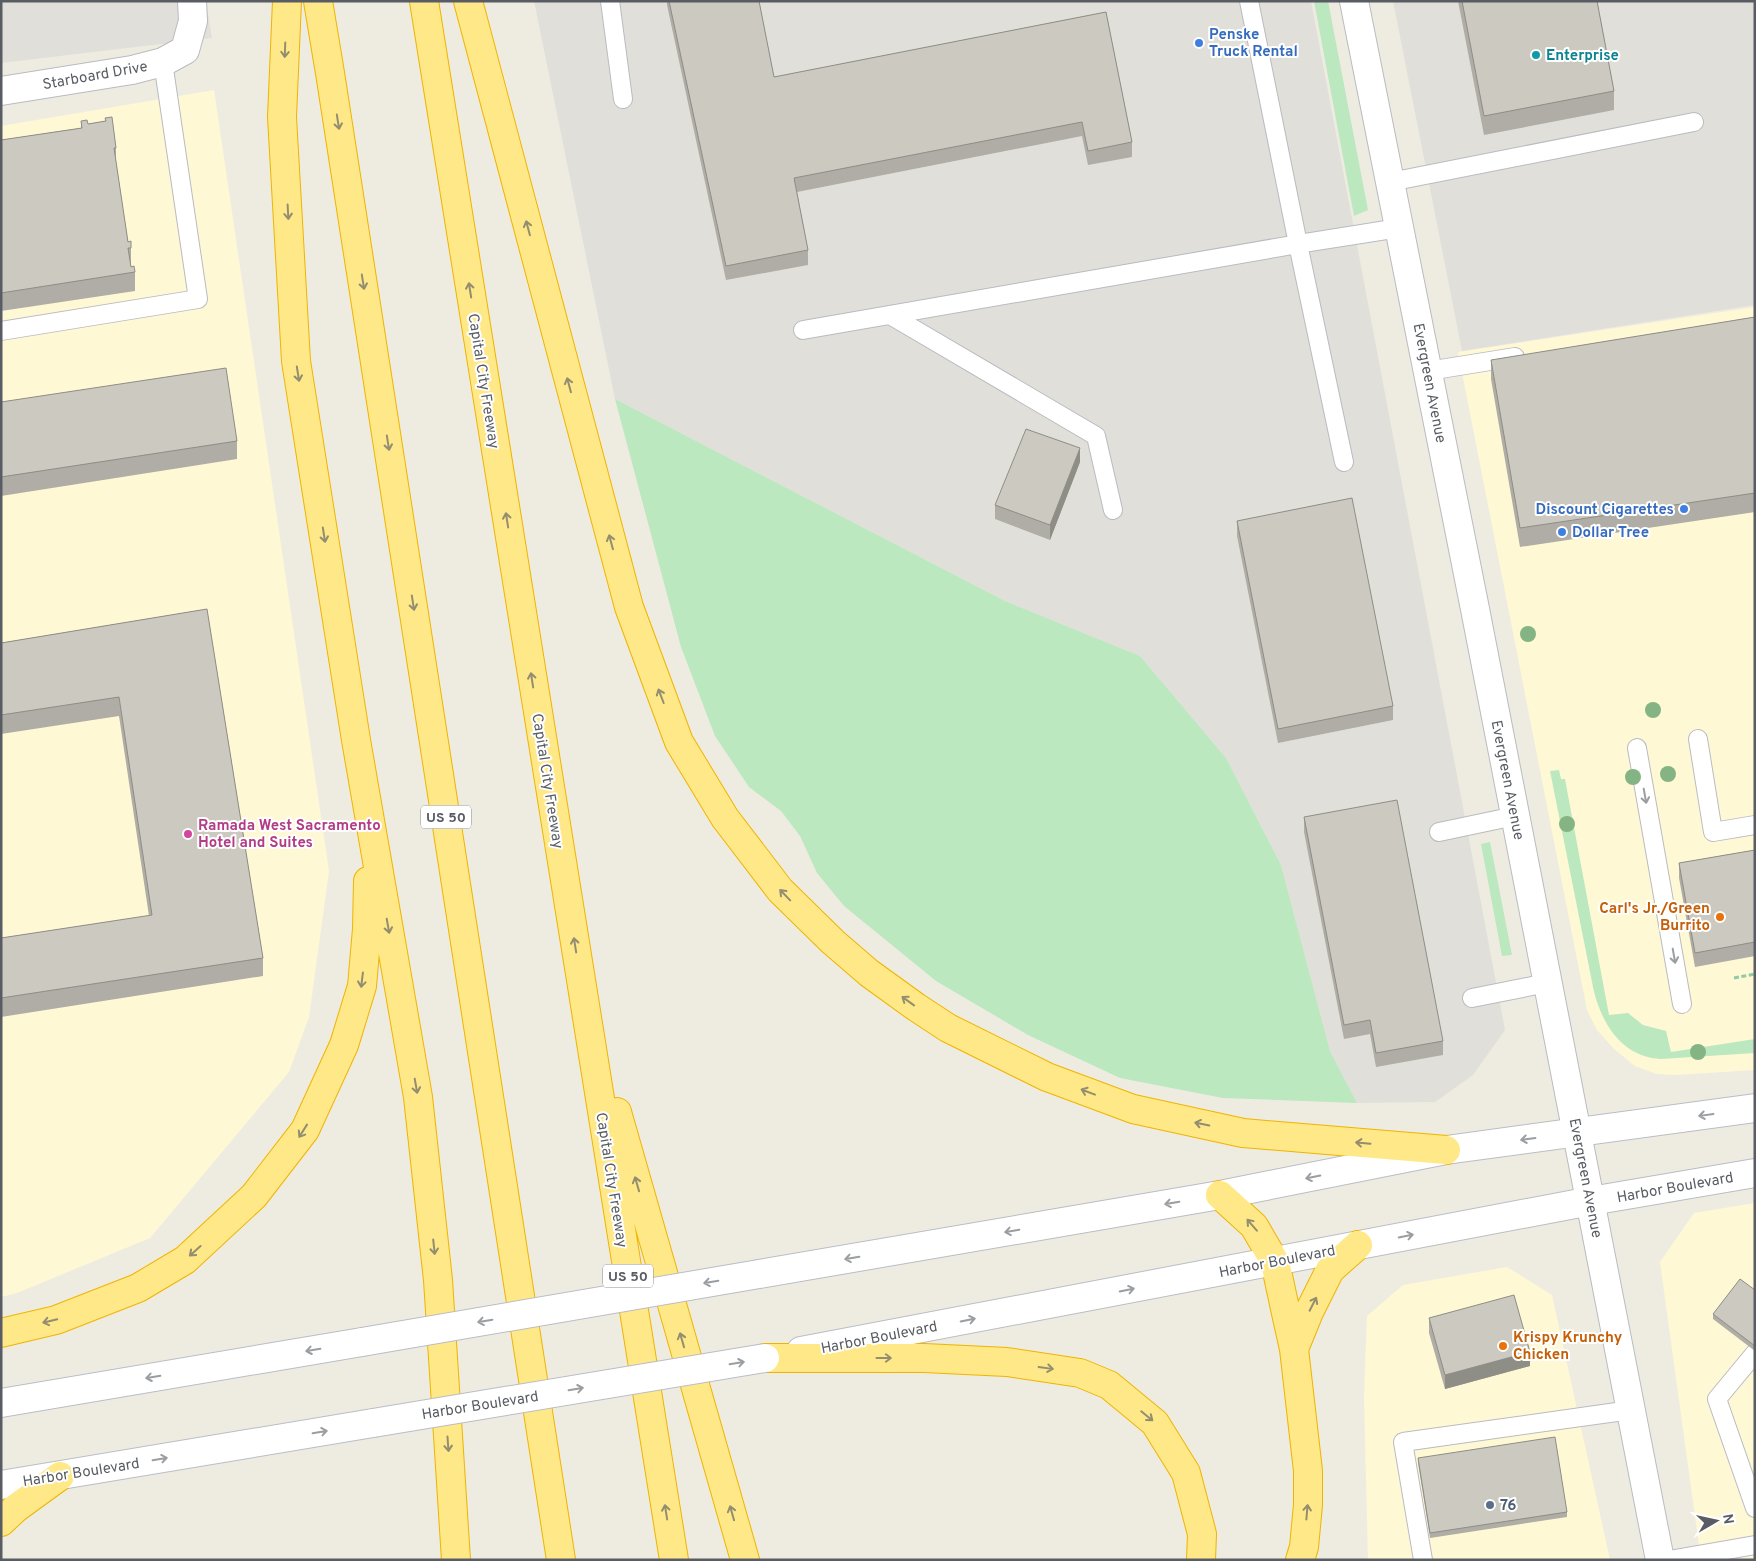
<svg xmlns="http://www.w3.org/2000/svg" width="1756" height="1561" viewBox="0 0 1756 1561" font-family="Overpass,sans-serif">
	<style>
		.commercial { fill: #fff8d5 }
		.industrial { fill: #e1dfd9 }
		.green { fill: #bbe8be }
		.lines { fill: none; stroke-linecap: round; stroke-linejoin: round }
		.service-casing { stroke: #b9bbc1; stroke-width: 20 }
		.minor-casing { stroke: #b9bbc1; stroke-width: 30 }
		.tertiary-casing { stroke: #b9bbc1; stroke-width: 30 }
		.secondary-casing { stroke: #babdc4; stroke-width: 30 }
		.motorway-casing { stroke: #efb400; stroke-width: 30 }
		.path { stroke: #93c9a6; stroke-width: 3; stroke-dasharray: 5 2.5; stroke-linecap: butt }
		.service { stroke: #fff; stroke-width: 18 }
		.minor { stroke: #fff; stroke-width: 28 }
		.tertiary { stroke: #fff; stroke-width: 28 }
		.secondary { stroke: #fff; stroke-width: 28 }
		.motorway { stroke: #ffe887; stroke-width: 28 }
		.secondary-bridge-casing { stroke: #babdc4; stroke-width: 30; stroke-linecap: butt }
		.secondary-bridge { stroke: #fff; stroke-width: 28 }
		.tree { fill: #84b484 }
		.wall { fill: #afada5 }
		.shaded-wall { fill: #8e8d86 }
		.building { fill: #cbc9c0; stroke: #8e8d86 }
		.oneway { stroke: #938e70 }
		.oneway2 { stroke: #9b9ea1 }
		.shop-dot { fill: #3f7fe0; stroke: #fff; stroke-width: 2 }
		.culture-dot { fill: #0f9aa8; stroke: #fff; stroke-width: 2 }
		.hotel-dot { fill: #d1479c; stroke: #fff; stroke-width: 2 }
		.food-dot { fill: #e8710a; stroke: #fff; stroke-width: 2 }
		.service-dot { fill: #5c6f8a; stroke: #fff; stroke-width: 2 }
		.labels { text-anchor: middle; stroke-width: 4; stroke-linejoin: round; paint-order: stroke }
		.shield { fill: #fff; stroke: #8b8e92; stroke-width: 1 }
		.shield-label { font-size: 14px; font-weight: bold; fill: #595d63 }
		.shop-label { font-size: 15px; font-weight: bold; fill: #366cbe; stroke: #fff; text-anchor: start }
		.culture-label { font-size: 15px; font-weight: bold; fill: #0d838f; stroke: #fff; text-anchor: start }
		.street-label { font-size: 15px; fill: #595d63; stroke: #fff }
		.hotel-label { font-size: 15px; font-weight: bold; fill: #b23c85; stroke: #fff; text-anchor: start }
		.food-label { font-size: 15px; font-weight: bold; fill: #c56008; stroke: #fff; text-anchor: end }
		.service-label { font-size: 15px; font-weight: bold; fill: #4e5e75; stroke: #fff; text-anchor: start }
	</style>
	<rect width="100%" height="100%" fill="#eeece1"/>
	<path class="commercial" d="M214 90 329 871 309 1017 289 1072 150 1238 17 1293 1 1297V126Z
		M1755 307V1070L1674 1075 1657 1074 1635 1066 1614 1049 1597 1030 1587 1010 1458 352Z
		M1755 1203V1560H1701L1660 1262 1694 1213Z
		M1507 1267 1552 1295 1610 1560H1368L1364 1397 1367 1316 1403 1285Z"/>
	<path class="industrial" d="M1 1H206L212 38 1 63Z
		M534 1H1311L1505 1030 1473 1075 1435 1102 1357 1103 1330 1051 1281 865 1226 758 1140 656 1005 601 615 399Z
		M1393 1H1755V305L1462 351Z"/>
	<path class="green" d="M1314 1H1328L1368 210 1354 216Z
		M615 399 1005 601 1140 656 1226 758 1281 865 1330 1051 1357 1103 1223 1098 1120 1078 1028 1035 936 981 844 906 817 873 800 836 781 811 749 787 715 736 681 647Z
		M1559 770 1561 779H1565L1609 1015 1628 1013 1643 1025 1666 1031 1671 1052 1755 1039V1053L1661 1059C1623 1057 1603 1026 1594 992L1550 771Z
		M1490 842 1512 955 1502 956 1481 844Z"/>
	<g class="lines">
		<defs>
			<path id="service" d="M610 1 623 99
				M1249 1 1298 244 1344 462
				M1390 182 1694 122
				M890 315 1096 436 1113 510
				M803 330 1298 244 1399 228
				M1 331 198 299 163 62
				M1428 371 1515 357
				M1698 739 1713 832 1755 825
				M1637 748 1682 1004
				M1439 832 1515 816
				M1472 998 1547 983
				M1755 1353 1717 1399 1755 1508
				M1423 1560 1403 1442 1631 1410
				M1669 1560 1755 1545"/>
			<path id="minor" d="M1 91 132 70 163 62 185 50 193 21 192 1"/>
			<path id="tertiary" d="M1354 1 1475 609 1660 1560"/>
			<path id="secondary" d="M759 1274 1220 1195 1446 1150 1755 1108
				M801 1351 1591 1201 1755 1173
				M1 1403 362 1342
				M1 1485 373 1423"/>
			<path id="motorway" d="M287 1 282 117 296 361 356 740 418 1097 438 1280 456 1560
				M318 1 330 73 561 1560
				M424 1 674 1560
				M468 1 629 607 679 742 725 818 780 890 833 942 869 973 916 1007 948 1028 1047 1077 1133 1109 1243 1133 1446 1150
				M617 1112 745 1560
				M1220 1195 1254 1226 1275 1262 1286 1313 1294 1349 1308 1471V1505L1304 1547 1300 1560
				M1 1333 56 1320 138 1288 185 1260 254 1196 305 1130 344 1045 362 986 367 929 368 881
				M1294 1349 1309 1312 1330 1270 1358 1245
				M765 1358H924L1007 1362 1080 1373 1109 1385 1155 1423 1186 1473 1202 1534 1201 1560
				M1 1522 16 1508 60 1476"/>
		</defs>
		<use href="#service" class="service-casing"/>
		<use href="#minor" class="minor-casing"/>
		<use href="#tertiary" class="tertiary-casing"/>
		<use href="#secondary" class="secondary-casing"/>
		<use href="#motorway" class="motorway-casing"/>
		<path class="path" d="M1734 978 1755 974"/>
		<use href="#service" class="service"/>
		<use href="#minor" class="minor"/>
		<use href="#tertiary" class="tertiary"/>
		<use href="#secondary" class="secondary"/>
		<use href="#motorway" class="motorway"/>
		<defs>
			<path id="secondary-bridge" d="M362 1342 759 1274
				M373 1423 765 1358"/>
		</defs>
		<use href="#secondary-bridge" class="secondary-bridge-casing"/>
		<use href="#secondary-bridge" class="secondary-bridge"/>
	</g>
	<g class="tree">
		<circle cx="1528" cy="634" r="8"/>
		<circle cx="1653" cy="710" r="8"/>
		<circle cx="1668" cy="774" r="8"/>
		<circle cx="1633" cy="777" r="8"/>
		<circle cx="1567" cy="824" r="8"/>
		<circle cx="1698" cy="1052" r="8"/>
	</g>
	<path class="wall" d="M667 1H759L774 77 1106 12 1132 142V157L1088 165 1082 136 797 192 808 250V265L726 280 667 5Z
		M1458 1H1597L1614 91V110L1484 135Z
		M105 118 116 148V162L128 242 131 248V266L135 272V291L1 311V140L81 128V121L88 124 105 121Z
		M1755 317V512L1520 547 1491 379V360Z
		M1 402 237 441V459L1 496Z
		M1080 462 1050 540 995 519V505Z
		M1237 521 1393 706V720L1278 743 1237 536Z
		M207 609 263 958V976L1 1017V938L149 916 119 716 1 734V643Z
		M1304 817 1443 1041V1055L1376 1067 1370 1034 1344 1039 1304 832Z
		M1755 850V956L1695 967 1679 878V863Z
		M1755 1290V1351L1713 1319V1314Z
		M1429 1318 1530 1366 1445 1389 1429 1333Z
		M1418 1458 1567 1512V1517L1430 1538 1418 1463Z"/>
	<path class="shaded-wall" d="M1080 448V462L1050 540V525Z
		M1530 1352V1366L1445 1389V1375Z"/>
	<path class="building" d="M669 1H759L774 77 1106 12 1132 142 1088 151 1082 122 794 178 808 250 726 266Z
		M1462 1H1597L1614 91 1484 116Z
		M112 117 116 148H114L128 242 131 241V248H128L131 267 134 266 135 272 1 293V140L82 128 81 121 87 120 88 124 106 121 105 118Z
		M1755 317V493L1520 528 1491 360Z
		M226 368 237 441 1 477V402Z
		M1026 429 1080 448 1050 525 995 505Z
		M1352 498 1393 706 1278 729 1237 521Z
		M207 609 263 958 1 998V938L152 915 119 697 1 715V643Z
		M1397 800 1443 1041 1376 1053 1370 1020 1344 1025 1304 817Z
		M1755 850V942L1695 953 1679 863Z
		M1740 1279 1755 1290V1346L1713 1314Z
		M1514 1295 1530 1352 1445 1375 1429 1318Z
		M1555 1437 1567 1512 1430 1533 1418 1458Z"/>
	<defs><path id="oneway-shaft" d="M-6 0H5M1.5-3L5.5 0L1.5 3" fill="none" stroke-width="1.6" stroke-linecap="round" stroke-linejoin="round" transform="scale(1.25)"/></defs>
	<g class="oneway">
		<use href="#oneway-shaft" transform="translate(285 50) rotate(92)"/>
		<use href="#oneway-shaft" transform="translate(338 122) rotate(81)"/>
		<use href="#oneway-shaft" transform="translate(288 212) rotate(87)"/>
		<use href="#oneway-shaft" transform="translate(528 228) rotate(-105)"/>
		<use href="#oneway-shaft" transform="translate(363 282) rotate(81)"/>
		<use href="#oneway-shaft" transform="translate(470 290) rotate(-99)"/>
		<use href="#oneway-shaft" transform="translate(298 374) rotate(81)"/>
		<use href="#oneway-shaft" transform="translate(569 385) rotate(-105)"/>
		<use href="#oneway-shaft" transform="translate(388 443) rotate(81)"/>
		<use href="#oneway-shaft" transform="translate(507 520) rotate(-99)"/>
		<use href="#oneway-shaft" transform="translate(324 535) rotate(81)"/>
		<use href="#oneway-shaft" transform="translate(611 542) rotate(-105)"/>
		<use href="#oneway-shaft" transform="translate(413 603) rotate(81)"/>
		<use href="#oneway-shaft" transform="translate(532 680) rotate(-99)"/>
		<use href="#oneway-shaft" transform="translate(661 696) rotate(-111)"/>
		<use href="#oneway-shaft" transform="translate(785 895) rotate(-134)"/>
		<use href="#oneway-shaft" transform="translate(388 926) rotate(80)"/>
		<use href="#oneway-shaft" transform="translate(575 945) rotate(-99)"/>
		<use href="#oneway-shaft" transform="translate(362 980) rotate(97)"/>
		<use href="#oneway-shaft" transform="translate(908 1001) rotate(-144)"/>
		<use href="#oneway-shaft" transform="translate(416 1086) rotate(80)"/>
		<use href="#oneway-shaft" transform="translate(1088 1092) rotate(-159)"/>
		<use href="#oneway-shaft" transform="translate(1202 1124) rotate(-168)"/>
		<use href="#oneway-shaft" transform="translate(303 1131) rotate(122)"/>
		<use href="#oneway-shaft" transform="translate(1363 1143) rotate(-175)"/>
		<use href="#oneway-shaft" transform="translate(637 1184) rotate(-106)"/>
		<use href="#oneway-shaft" transform="translate(1252 1225) rotate(-131)"/>
		<use href="#oneway-shaft" transform="translate(434 1247) rotate(84)"/>
		<use href="#oneway-shaft" transform="translate(195 1251) rotate(138)"/>
		<use href="#oneway-shaft" transform="translate(1313 1304) rotate(-63)"/>
		<use href="#oneway-shaft" transform="translate(50 1321) rotate(166)"/>
		<use href="#oneway-shaft" transform="translate(682 1340) rotate(-106)"/>
		<use href="#oneway-shaft" transform="translate(884 1358)"/>
		<use href="#oneway-shaft" transform="translate(1046 1368) rotate(8)"/>
		<use href="#oneway-shaft" transform="translate(1147 1416) rotate(39)"/>
		<use href="#oneway-shaft" transform="translate(448 1444) rotate(86)"/>
		<use href="#oneway-shaft" transform="translate(666 1512) rotate(-99)"/>
		<use href="#oneway-shaft" transform="translate(1307 1512) rotate(-85)"/>
		<use href="#oneway-shaft" transform="translate(732 1513) rotate(-106)"/>
	</g>
	<g class="oneway2">
		<use href="#oneway-shaft" transform="translate(1645 796) rotate(80)"/>
		<use href="#oneway-shaft" transform="translate(1674 956) rotate(80)"/>
		<use href="#oneway-shaft" transform="translate(1706 1115) rotate(172)"/>
		<use href="#oneway-shaft" transform="translate(1528 1139) rotate(172)"/>
		<use href="#oneway-shaft" transform="translate(1313 1177) rotate(169)"/>
		<use href="#oneway-shaft" transform="translate(1172 1203) rotate(170)"/>
		<use href="#oneway-shaft" transform="translate(1012 1231) rotate(170)"/>
		<use href="#oneway-shaft" transform="translate(1406 1236) rotate(-11)"/>
		<use href="#oneway-shaft" transform="translate(852 1258) rotate(170)"/>
		<use href="#oneway-shaft" transform="translate(711 1282) rotate(170)"/>
		<use href="#oneway-shaft" transform="translate(1127 1290) rotate(-11)"/>
		<use href="#oneway-shaft" transform="translate(968 1320) rotate(-11)"/>
		<use href="#oneway-shaft" transform="translate(485 1321) rotate(170)"/>
		<use href="#oneway-shaft" transform="translate(313 1350) rotate(171)"/>
		<use href="#oneway-shaft" transform="translate(737 1363) rotate(-9)"/>
		<use href="#oneway-shaft" transform="translate(153 1377) rotate(171)"/>
		<use href="#oneway-shaft" transform="translate(576 1389) rotate(-9)"/>
		<use href="#oneway-shaft" transform="translate(320 1432) rotate(-10)"/>
		<use href="#oneway-shaft" transform="translate(160 1459) rotate(-10)"/>
	</g>
	<g class="shop-dot">
		<circle cx="1199" cy="43" r="5"/>
		<circle cx="1684" cy="509" r="5"/>
		<circle cx="1562" cy="532" r="5"/>
	</g>
	<circle class="culture-dot" cx="1536" cy="55" r="5"/>
	<circle class="hotel-dot" cx="188" cy="834" r="5"/>
	<g class="food-dot">
		<circle cx="1720" cy="917" r="5"/>
		<circle cx="1503" cy="1346" r="5"/>
	</g>
	<circle class="service-dot" cx="1490" cy="1505" r="5"/>
	<g class="labels">
		<g class="shield">
			<rect x="421" y="805.5" width="50" height="23" rx="4"/>
			<rect x="603" y="1264.5" width="50" height="23" rx="4"/>
		</g>
		<g class="shield-label">
			<text x="446" y="822">US 50</text>
			<text x="628" y="1281">US 50</text>
		</g>
		<g class="shop-label">
			<text x="1209" y="39">Penske<tspan x="1209" dy="17">Truck Rental</tspan></text>
			<text x="1674" y="514" text-anchor="end">Discount Cigarettes</text>
			<text x="1572" y="537">Dollar Tree</text>
		</g>
		<g class="culture-label">
			<text x="1546" y="60">Enterprise</text>
		</g>
		<g class="street-label">
			<text transform="translate(95 75) rotate(-10)" y="5">Starboard Drive</text>
			<text transform="translate(484 381) rotate(81)" y="5">Capital City Freeway</text>
			<text transform="translate(1430 383) rotate(79)" y="5">Evergreen Avenue</text>
			<text transform="translate(1508 780) rotate(79)" y="5">Evergreen Avenue</text>
			<text transform="translate(548 781) rotate(81)" y="5">Capital City Freeway</text>
			<text transform="translate(1586 1178) rotate(79)" y="5">Evergreen Avenue</text>
			<text transform="translate(612 1180) rotate(81)" y="5">Capital City Freeway</text>
			<text transform="translate(1675 1187) rotate(-10)" y="5">Harbor Boulevard</text>
			<text transform="translate(1277 1261) rotate(-11)" y="5">Harbor Boulevard</text>
			<text transform="translate(879 1337) rotate(-11)" y="5">Harbor Boulevard</text>
			<text transform="translate(480 1405) rotate(-9)" y="5">Harbor Boulevard</text>
			<text transform="translate(81 1472) rotate(-9)" y="5">Harbor Boulevard</text>
		</g>
		<g class="hotel-label">
			<text x="198" y="830">Ramada West Sacramento<tspan x="198" dy="17">Hotel and Suites</tspan></text>
		</g>
		<g class="food-label">
			<text x="1710" y="913">Carl's Jr./Green<tspan x="1710" dy="17">Burrito</tspan></text>
			<text x="1513" y="1342" text-anchor="start">Krispy Krunchy<tspan x="1513" dy="17">Chicken</tspan></text>
		</g>
		<g class="service-label">
			<text x="1500" y="1510">76</text>
		</g>
	</g>
	<rect width="1756" height="1561" fill="none" stroke="#595d63" stroke-width="5"/>
	<g transform="translate(1716 1521) rotate(81)" stroke="#ffffff" stroke-width="4" paint-order="stroke">
	<path d="M0-4L9 19L0 12L-9 19Z" fill="#595d63"/>
	<text y="-8" font-size="14" font-weight="bold" text-anchor="middle" fill="#595d63">N</text>
	</g>
</svg>
